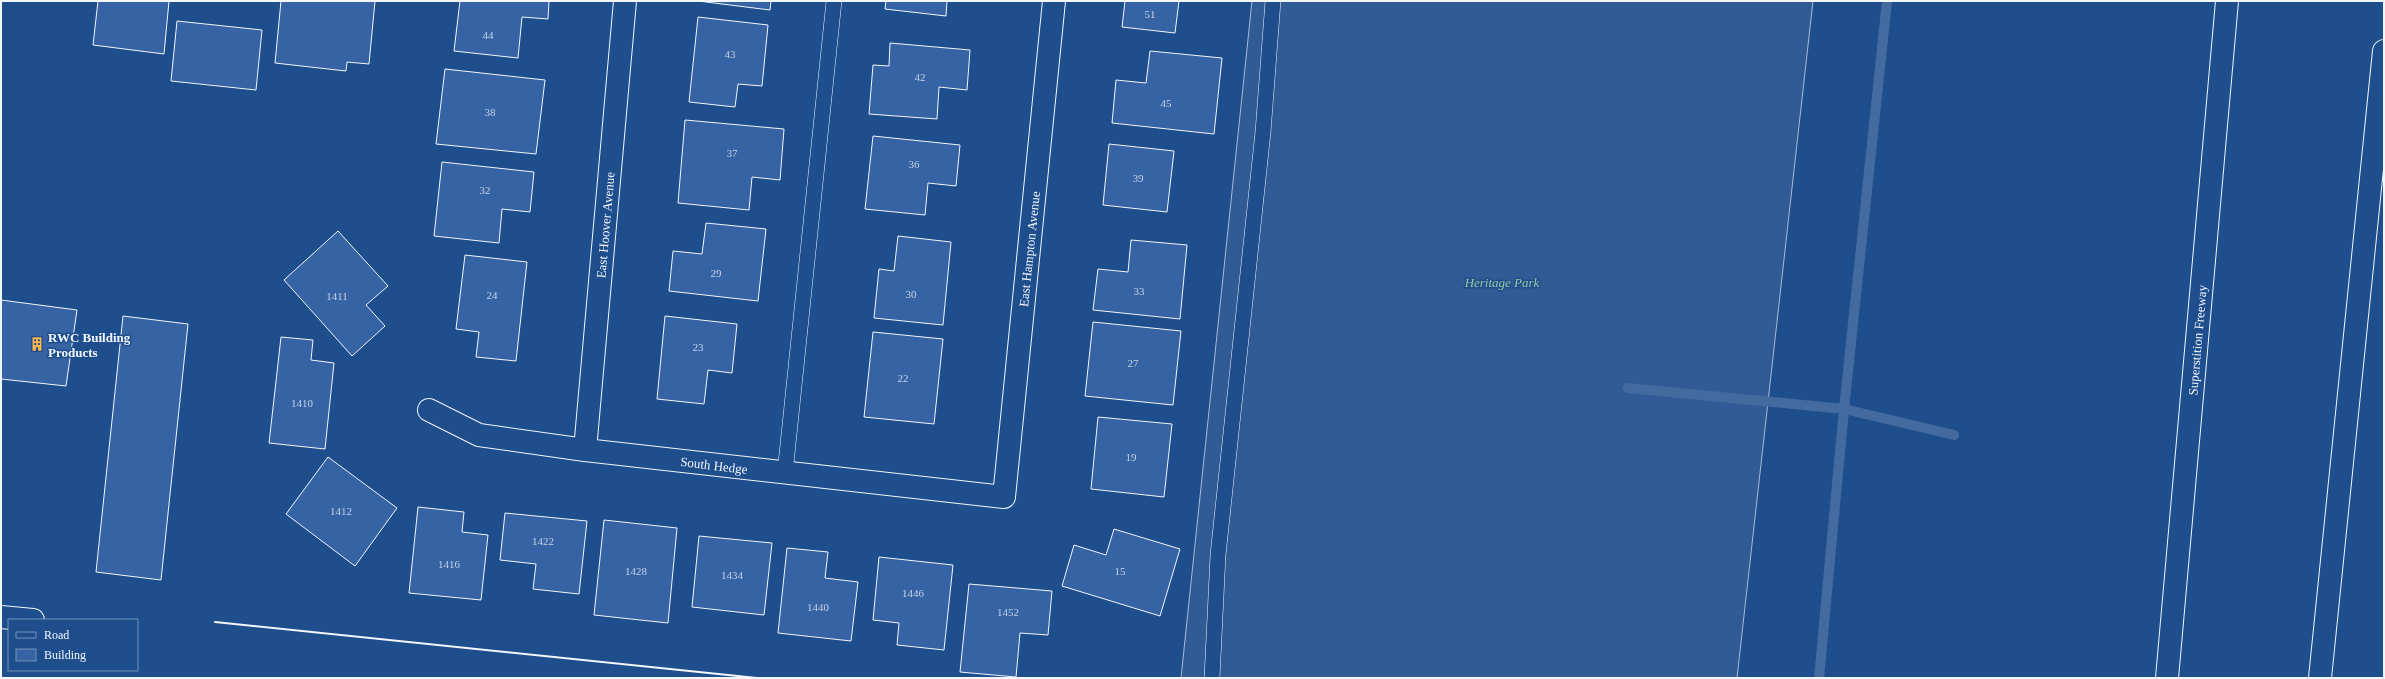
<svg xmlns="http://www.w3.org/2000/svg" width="2385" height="679" viewBox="0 0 2385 679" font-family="'Times New Roman',serif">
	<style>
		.built { fill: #305b95; stroke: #a8bbd7 }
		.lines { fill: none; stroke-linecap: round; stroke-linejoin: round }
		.stream { stroke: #446ba0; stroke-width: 10 }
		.building { fill: #3563a3; stroke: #f2f6ff }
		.lane-casing { stroke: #f2f6ff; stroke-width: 16 }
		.street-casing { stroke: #f2f6ff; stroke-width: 24 }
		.highway-casing { stroke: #f2f6ff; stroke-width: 24 }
		.lane { stroke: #1f4e8c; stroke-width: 15 }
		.street { stroke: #1f4e8c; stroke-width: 22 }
		.highway { stroke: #1f4e8c; stroke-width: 22 }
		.wall { stroke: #f2f6ff; stroke-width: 2 }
		.labels { text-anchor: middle; stroke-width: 3; stroke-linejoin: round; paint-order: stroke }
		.number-label { font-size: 11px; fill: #c3d1e8 }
		.street-label { font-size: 13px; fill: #f2f6ff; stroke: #1f4e8c }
		.park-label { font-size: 13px; font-style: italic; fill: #97c8a6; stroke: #1f4e8c }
		.poi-label { font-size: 13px; font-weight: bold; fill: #f2f6ff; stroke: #1f4e8c; text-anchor: start }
	</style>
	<rect width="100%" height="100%" fill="#1f4e8c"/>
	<path class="built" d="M1252 1H1813L1737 678H1181Z"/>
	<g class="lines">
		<path class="stream" d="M1628 388 1844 409 1954 435
			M1819 678 1844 409 1887 1"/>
	</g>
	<path class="building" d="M98 1H169L164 54 93 45Z
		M281 1H375L369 64 347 62 346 71 275 63Z
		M460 1H549L548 19 522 17 518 58 454 51Z
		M698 1H771L770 10Z
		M886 1H947L946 16 885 9Z
		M1125 1H1179L1175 33 1122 27Z
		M698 17 768 25 762 86 738 84 735 107 689 102Z
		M177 21 262 30 256 90 171 81Z
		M890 43 970 50 967 90 939 87 937 119 869 114 873 65 889 66Z
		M1150 51 1222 58 1214 134 1112 123 1116 80 1146 83Z
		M445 69 545 80 536 154 436 144Z
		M685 120 784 129 780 180 752 177 749 210 678 203Z
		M873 136 960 145 956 186 928 183 925 215 865 209Z
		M1109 144 1174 151 1167 212 1103 205Z
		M442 162 534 172 530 212 502 209 499 243 434 236Z
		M706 223 766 229 758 301 669 291 673 251 702 254Z
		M338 231 388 286 366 305 385 326 352 356 284 280Z
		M898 236 951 242 943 325 874 318 879 269 894 271Z
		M1131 240 1187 245 1180 319 1093 310 1098 269 1128 272Z
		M465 255 527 262 516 361 476 357 479 332 456 329Z
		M1 300 77 310 66 386 1 379Z
		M123 316 188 324 161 580 96 572Z
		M665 316 737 324 732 373 708 370 704 404 657 399Z
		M1093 322 1181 331 1173 405 1085 396Z
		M873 332 943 339 934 424 864 417Z
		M281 337 313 340 311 360 334 363 325 449 269 443Z
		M1098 417 1172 424 1164 497 1091 489Z
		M328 457 397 508 355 566 286 514Z
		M418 507 464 512 462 532 488 535 481 600 409 593Z
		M505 513 587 521 579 594 533 589 536 564 500 560Z
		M604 520 677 528 668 623 594 615Z
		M1114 529 1180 549 1160 616 1062 586 1074 545 1106 555Z
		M699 536 772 543 764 615 692 607Z
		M787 548 828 552 825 578 858 582 851 641 778 633Z
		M879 557 953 565 944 650 897 645 899 623 873 620Z
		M969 584 1052 591 1048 635 1020 633 1016 677 960 672Z"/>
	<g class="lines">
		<defs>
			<path id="lane" d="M785 473 834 1
				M1212 678 1218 555 1263 132 1273 1"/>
			<path id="street" d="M429 410 479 435 585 450 1004 497 1054 1
				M585 450 625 1
				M1 617 33 620"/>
			<path id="highway" d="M2167 678 2227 1
				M2320 678 2384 51"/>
		</defs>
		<use href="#lane" class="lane-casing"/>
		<use href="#street" class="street-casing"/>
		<use href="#highway" class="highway-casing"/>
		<use href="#lane" class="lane"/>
		<use href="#street" class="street"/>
		<use href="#highway" class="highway"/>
		<path class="wall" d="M215 622 757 678"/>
	</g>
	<defs>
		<symbol id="building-bare" viewBox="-9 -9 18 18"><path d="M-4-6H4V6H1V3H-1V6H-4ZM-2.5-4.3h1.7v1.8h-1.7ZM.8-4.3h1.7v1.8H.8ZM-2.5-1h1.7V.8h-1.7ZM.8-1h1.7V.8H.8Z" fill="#ffb74d" stroke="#1f4e8c" stroke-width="2.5" paint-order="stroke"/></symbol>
	</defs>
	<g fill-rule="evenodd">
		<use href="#building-bare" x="27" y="334" width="20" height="20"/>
	</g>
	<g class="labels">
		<g class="number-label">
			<text x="1150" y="18">51</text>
			<text x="488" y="39">44</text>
			<text x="730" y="58">43</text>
			<text x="920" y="81">42</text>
			<text x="1166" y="107">45</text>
			<text x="490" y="116">38</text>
			<text x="732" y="157">37</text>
			<text x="914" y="168">36</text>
			<text x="1138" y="182">39</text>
			<text x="485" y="194">32</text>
			<text x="716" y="277">29</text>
			<text x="1139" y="295">33</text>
			<text x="911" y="298">30</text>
			<text x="492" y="299">24</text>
			<text x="337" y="300">1411</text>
			<text x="698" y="351">23</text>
			<text x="1133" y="367">27</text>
			<text x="903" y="382">22</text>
			<text x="302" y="407">1410</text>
			<text x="1131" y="461">19</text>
			<text x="341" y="515">1412</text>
			<text x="543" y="545">1422</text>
			<text x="449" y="568">1416</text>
			<text x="636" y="575">1428</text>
			<text x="1120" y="575">15</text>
			<text x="732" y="579">1434</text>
			<text x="913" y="597">1446</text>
			<text x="818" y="611">1440</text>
			<text x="1008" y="616">1452</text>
		</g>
		<g class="street-label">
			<text transform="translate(605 225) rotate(-85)" y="5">East Hoover Avenue</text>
			<text transform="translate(1029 249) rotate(-84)" y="5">East Hampton Avenue</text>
			<text transform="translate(2197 340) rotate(-85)" y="5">Superstition Freeway</text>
			<text transform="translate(714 465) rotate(7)" y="5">South Hedge</text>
		</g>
		<g class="park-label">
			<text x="1502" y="287">Heritage Park</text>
		</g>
		<g class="poi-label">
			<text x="48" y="342">RWC Building<tspan x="48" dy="15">Products</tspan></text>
		</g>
	</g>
	<rect width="2385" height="679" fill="none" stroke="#f2f6ff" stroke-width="4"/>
	<rect x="8" y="619" width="130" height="52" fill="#1f4e8c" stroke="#7391ba"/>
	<rect x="16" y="632" width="20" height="6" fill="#1f4e8c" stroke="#7391ba"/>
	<text x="44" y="639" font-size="12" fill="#f2f6ff">Road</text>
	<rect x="16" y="649" width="20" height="12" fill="#3563a3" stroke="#7391ba"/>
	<text x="44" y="659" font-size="12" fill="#f2f6ff">Building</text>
</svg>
